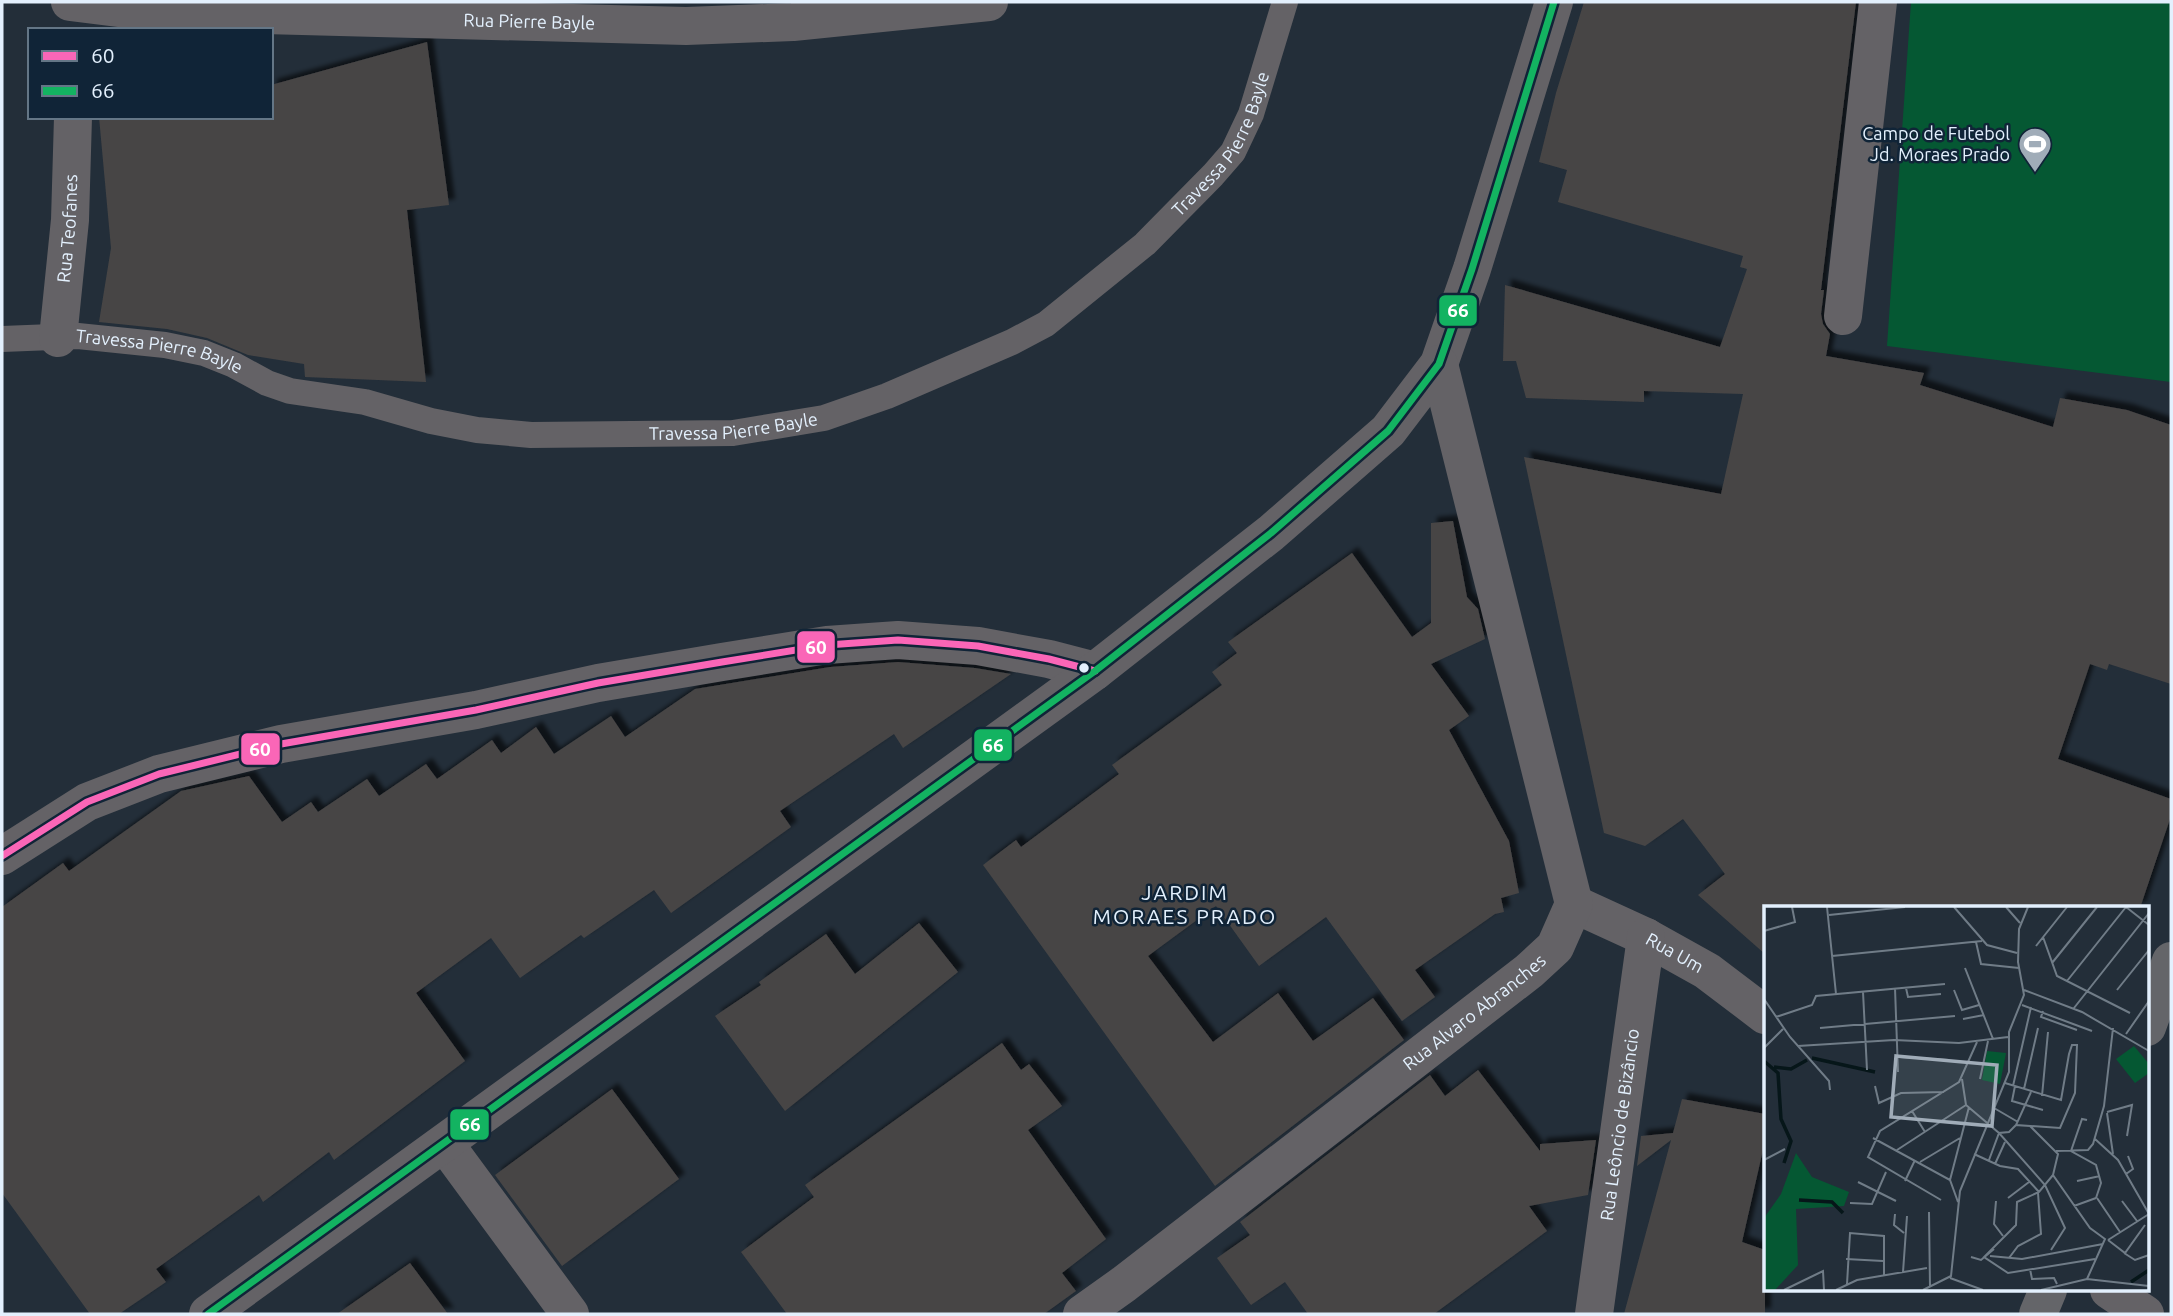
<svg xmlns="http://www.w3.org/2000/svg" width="2173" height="1316" viewBox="0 0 2173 1316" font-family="Ubuntu,sans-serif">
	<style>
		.garden { fill: #055833 }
		.building { fill: #474545; filter: url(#shadow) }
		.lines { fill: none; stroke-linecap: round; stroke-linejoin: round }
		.lane { stroke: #646266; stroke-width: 26 }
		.street { stroke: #646266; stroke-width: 38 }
		.secondary { stroke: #646569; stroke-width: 38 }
		.bus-1-casing { stroke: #102437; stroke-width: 12 }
		.bus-2-casing { stroke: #102437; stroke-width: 12 }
		.bus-1 { stroke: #fa66b7; stroke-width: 7 }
		.bus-2 { stroke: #13b361; stroke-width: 7 }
		.bus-dot { fill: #e3f0fd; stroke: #102437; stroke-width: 2.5 }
		.labels { text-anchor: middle; stroke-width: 5; stroke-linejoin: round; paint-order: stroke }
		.street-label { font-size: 18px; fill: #e3f0fd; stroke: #102437 }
		.poi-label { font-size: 18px; fill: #e3f0fd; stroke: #102437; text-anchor: end }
		.quarter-label { font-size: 21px; letter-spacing: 2px; fill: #e3f0fd; stroke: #102437 }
		.inset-river { fill: none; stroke: #061619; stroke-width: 3.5 }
		.inset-road { fill: none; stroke: #707c87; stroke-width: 2 }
		.view { fill: #a0acb8; fill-opacity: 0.15; stroke: #a0acb8; stroke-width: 3.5 }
		.inset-edge { fill: none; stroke: #e3f0fd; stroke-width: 3.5 }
		.line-badge { stroke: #102437; stroke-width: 2.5 }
		.badge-label { font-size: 19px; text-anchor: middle; font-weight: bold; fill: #fff }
	</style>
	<defs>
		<filter id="shadow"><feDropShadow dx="6" dy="-6" stdDeviation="2" flood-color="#0009"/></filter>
	</defs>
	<rect width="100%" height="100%" fill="#232e39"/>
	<path class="garden" d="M1911 2H2171V382L1887 346Z"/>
	<path class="building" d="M1584 2H1856L1821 290H1824L1821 314 1823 324 1830 334 1826 356 1924 373 1920 385 2053 427 2060 398 2127 410 2171 425V684L2109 664 2107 670 2090 664 2058 759 2171 799V816L2140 908H1765V954L1698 895 1725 874 1683 819 1645 846 1604 833 1524 457 1721 494 1743 394 1644 391V402L1526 398 1516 361H1503L1505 285 1720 347 1747 269 1740 267 1743 256 1558 202 1567 170 1539 162 1556 93Z
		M427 42 449 205 407 210 426 382 305 377 304 364 248 355 207 338 167 329 99 322 111 248 99 117H271V85Z
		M1453 521 1467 597 1478 609 1485 639 1431 664 1469 716 1449 730 1509 841 1519 893 1501 898 1504 912 1495 914 1415 970 1435 997 1402 1021 1326 917 1259 966 1216 906 1148 956 1213 1042 1278 993 1313 1041 1373 998 1404 1040 1215 1186 983 865 1016 840 1021 847 1119 774 1112 765 1222 685 1212 672 1237 653 1228 642 1352 553 1412 637 1431 623V523Z
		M898 662 975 668 1011 674 903 748 894 734 780 811 791 827 671 913 654 890 584 938 581 935 520 978 491 938 416 993 465 1061 334 1160 329 1152 263 1202 259 1195 156 1269 166 1282 119 1314H90L2 1193V907L63 863 69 871 181 791 249 776 282 822 311 802 318 812 367 779 379 796 426 764 437 779 492 740 501 753 536 727 554 754 611 716 625 737 695 689 830 667Z
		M919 923 958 972 785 1111 715 1016 761 985 759 982 826 934 855 974Z
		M1002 1043 1021 1070 1029 1064 1062 1106 1028 1130 1106 1239 1062 1273 1076 1291 1044 1314H787L741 1252 814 1197 805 1185Z
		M1478 1070 1540 1151V1144L1596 1140 1588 1195 1529 1206 1547 1231 1434 1314H1308L1285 1282 1251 1305 1217 1258 1250 1235 1240 1222 1430 1075 1445 1096Z
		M612 1089 679 1179 562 1266 495 1175Z
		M1682 1099 1765 1114V1141L1742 1242 1765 1250V1314H1624L1671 1140 1637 1166 1641 1136 1673 1133Z
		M410 1263 448 1314H337Z"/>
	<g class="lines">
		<path class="lane" id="s1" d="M2 339 78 336 165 345 204 353 234 365 267 383 290 391 365 402 431 421 477 430 531 435 733 433 824 418 887 396 1012 342 1046 324 1145 244 1213 175 1233 152 1251 114 1285 2"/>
		<g class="street">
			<path id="s2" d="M70 2 150 12 686 26 793 22 989 2"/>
			<path d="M1843 316 1878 2"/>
			<path id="s3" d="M58 338 70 220 73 117"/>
			<path d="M2 856 87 802 159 774 281 744 476 710 598 683 722 662 827 645 898 640 978 646 1049 659 1095 671"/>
			<path id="s4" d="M1574 904 1646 937 1707 971 1765 1015"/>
			<path d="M445 1144 570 1314"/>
			<path d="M2109 1290 2145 1314"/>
			<path d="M208 1314 1095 671 1271 533 1388 431 1439 364 1472 269 1554 2"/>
			<path id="s5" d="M1082 1314 1124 1284 1529 971 1555 947 1574 904 1439 364"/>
			<path id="s6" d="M1594 1314 1646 937"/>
		</g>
		<path class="secondary" d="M2147 1027 2171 961
			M2038 1314 2048 1290"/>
		<defs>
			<path id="bus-1" d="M2 856 87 802 159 774 281 744 476 710 598 683 722 662 827 645 898 640 978 646 1049 659 1095 671"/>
			<path id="bus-2" d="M208 1314 1095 671 1271 533 1388 431 1439 364 1472 269 1554 2"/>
		</defs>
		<use href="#bus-1" class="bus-1-casing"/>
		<use href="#bus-2" class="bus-2-casing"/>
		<use href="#bus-1" class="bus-1"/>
		<use href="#bus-2" class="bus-2"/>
	</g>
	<defs>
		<symbol id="stadium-pin" viewBox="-11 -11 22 30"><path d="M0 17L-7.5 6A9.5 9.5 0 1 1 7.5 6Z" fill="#a0acb8" stroke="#102437"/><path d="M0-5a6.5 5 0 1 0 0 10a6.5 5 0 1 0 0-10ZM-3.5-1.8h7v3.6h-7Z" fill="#fff"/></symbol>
	</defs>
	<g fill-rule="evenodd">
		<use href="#stadium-pin" x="2016" y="125" width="38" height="52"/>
	</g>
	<circle class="bus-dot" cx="1084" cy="668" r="6"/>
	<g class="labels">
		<g class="street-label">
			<text dy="6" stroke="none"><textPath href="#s2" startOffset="460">Rua Pierre Bayle</textPath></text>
			<text dy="6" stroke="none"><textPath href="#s1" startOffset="1334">Travessa Pierre Bayle</textPath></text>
			<text dy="6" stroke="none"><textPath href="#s3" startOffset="110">Rua Teofanes</textPath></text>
			<text dy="6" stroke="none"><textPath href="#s1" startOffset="159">Travessa Pierre Bayle</textPath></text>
			<text dy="6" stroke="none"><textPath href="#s1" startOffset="746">Travessa Pierre Bayle</textPath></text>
			<text dy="6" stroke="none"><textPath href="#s4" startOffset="112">Rua Um</textPath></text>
			<text dy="6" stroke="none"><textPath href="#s5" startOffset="495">Rua Alvaro Abranches</textPath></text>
			<text dy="6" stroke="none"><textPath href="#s6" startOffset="191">Rua Leôncio de Bizâncio</textPath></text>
		</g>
		<g class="poi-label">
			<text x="2010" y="140">Campo de Futebol<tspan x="2010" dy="21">Jd. Moraes Prado</tspan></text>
		</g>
		<g class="quarter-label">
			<text x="1185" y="900">JARDIM<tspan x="1185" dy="24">MORAES PRADO</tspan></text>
		</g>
	</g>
	<g transform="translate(1764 906)">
		<rect width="385" height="385" fill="#232e39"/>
		<path d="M32 247 48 271 85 286 80 300 32 303 34 359 11 384H0V312L17 288Z" fill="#055833"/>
		<path d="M370 140 385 158V167L371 177 352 153ZM223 145 242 147 236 178 218 174Z" fill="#055833"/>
		<path class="inset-river" d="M48 152 111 166M0 155 14 167 17 213 27 235 20 257M10 161 27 163 43 154M35 294 68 296 79 307M367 376 385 364"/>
		<path class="inset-road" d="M63 1 72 88M190 1 223 39 253 47M242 1 256 17M362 1 385 19M65 9 141 1M0 25 31 16 28 1M279 31 293 70 366 107M212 36 217 58 255 62M272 40 303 1M68 50 218 35M288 57 333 1M201 62 229 133M303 75 362 1M131 82 134 166M142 82 144 91 177 88M190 84 198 104 215 99M260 84 318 106 385 145M353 84 385 44M99 86 103 164M0 93 26 131 65 175 66 184M258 99 328 125M310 102 385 7M279 105 277 111 313 124M12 111 48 99 52 90 181 78M199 113 220 109M56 122 191 110M362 128 385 95M34 140 130 134 195 137 244 131M0 142 19 123M136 151 185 154M198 173 202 199M216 173 224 135M241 177 297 194 305 148 308 139H313L311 187 296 222 252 219 267 186M111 180 115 197 137 187 180 186M249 180 267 101M251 180 248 195 279 204M260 183 274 122M278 190 284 126M202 199 235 227 281 279 301 322 287 344M230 202 254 216M148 205 161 226M343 206 368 199 363 230M343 207 349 248M323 214 318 213 307 245 332 259 337 277 332 292M266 220 294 248 289 269 326 322 341 333 323 373M109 232 186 274 194 296M331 233 354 254 385 308M133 244 202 199M292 245 324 244 329 238 340 200 349 122M210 248 236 260 254 263 275 286M0 254 21 243M225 254 235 227 245 226 252 219M156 256 196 232M231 258 241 236M362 268 369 263 364 250M289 269 275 286 253 296 252 319 220 351 244 367 331 353M186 274 205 201M141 275 151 254M313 275 336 270M94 276 132 295M244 292 265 276M333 292 356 326M177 294 104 251 116 225 195 176 213 136M232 295 230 318 239 330M358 295 373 315M86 297 108 298 122 266M310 300 332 292M165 306 166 382M131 308 130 319 140 327M344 334 361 347 381 319M344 334 385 308M360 347 371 354 385 349M226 350 258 353 339 338M207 351 217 354 230 343M245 352 254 340 277 328 274 287M82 353 119 355M266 363 268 373 290 372 293 378M139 366 143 310M186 372 219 384M83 378 86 327 120 330V369M20 384 59 365 60 384M72 384 93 374 163 362M159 384 187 370 196 285 245 166V126L260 89 254 56 255 23 264 1M277 384 323 373 385 380"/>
		<path class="view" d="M132 150 233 159 228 220 127 211Z"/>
		<rect width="385" height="385" class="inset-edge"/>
	</g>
	<g class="line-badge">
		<rect x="1438" y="294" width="40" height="33" rx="7" fill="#13b361"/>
		<rect x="796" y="630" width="40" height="34" rx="7" fill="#fa66b7"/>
		<rect x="973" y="728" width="40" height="34" rx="7" fill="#13b361"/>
		<rect x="240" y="732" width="41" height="34" rx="7" fill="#fa66b7"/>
		<rect x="449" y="1108" width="41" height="33" rx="7" fill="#13b361"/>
	</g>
	<g class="badge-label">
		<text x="1458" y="317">66</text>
		<text x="816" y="654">60</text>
		<text x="993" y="752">66</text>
		<text x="260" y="756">60</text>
		<text x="470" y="1131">66</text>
	</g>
	<rect width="2173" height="1316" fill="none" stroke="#e3f0fd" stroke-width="7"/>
	<rect x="28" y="28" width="245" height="91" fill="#102437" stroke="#647686" stroke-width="2"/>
	<rect x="42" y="51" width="35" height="10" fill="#fa66b7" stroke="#647686" stroke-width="2"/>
	<text x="91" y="63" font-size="21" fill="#e3f0fd">60</text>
	<rect x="42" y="86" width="35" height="10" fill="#13b361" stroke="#647686" stroke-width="2"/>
	<text x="91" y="98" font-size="21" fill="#e3f0fd">66</text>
</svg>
